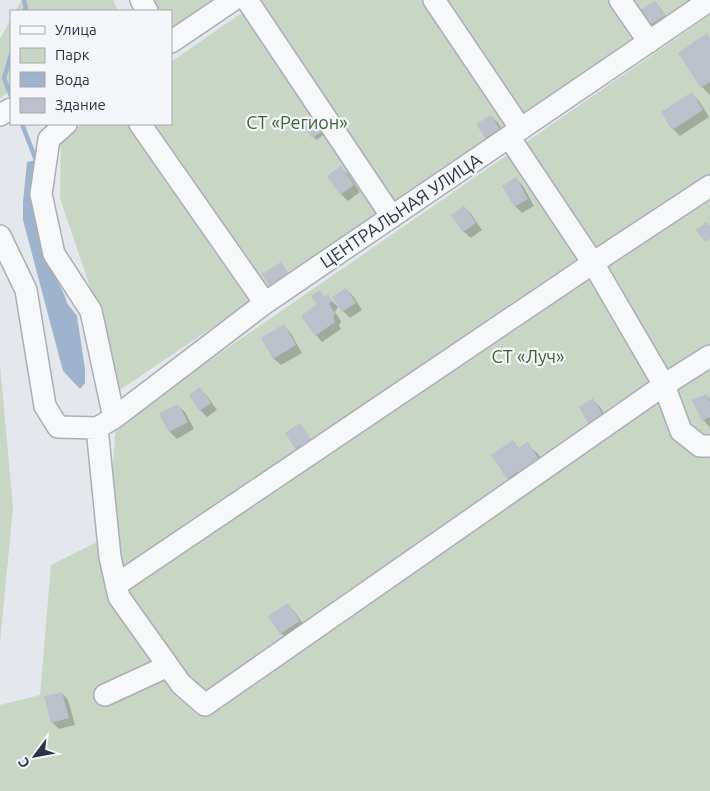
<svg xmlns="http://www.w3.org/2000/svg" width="710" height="791" viewBox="0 0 710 791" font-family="Ubuntu,sans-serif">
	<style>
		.green { fill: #c9d6c5 }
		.water { fill: #9fb4cc }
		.shadow { fill: #0003 }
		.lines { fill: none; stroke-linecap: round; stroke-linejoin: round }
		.stream { stroke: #9fb4cc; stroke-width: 4.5 }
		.building { fill: #bbc0ca }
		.minor-casing { stroke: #a9aeb7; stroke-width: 24 }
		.minor { stroke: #f7f8fa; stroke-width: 21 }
		.labels { text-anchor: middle; stroke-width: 4.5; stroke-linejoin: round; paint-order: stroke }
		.park-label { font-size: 18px; fill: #3f6138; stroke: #f4f6f9 }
		.street-label { font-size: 18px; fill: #2b3445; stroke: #f4f6f9 }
	</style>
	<rect width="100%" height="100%" fill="#e4e7ec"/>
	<path class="green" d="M22 0H113L118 11H15Z
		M134 0H223L171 35V11H140Z
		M260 0H696L117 392 95 302 60 198 61 138 82 124H171V62Z
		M710 15V791H0V705L40 695 51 565 107 537 116 425Z
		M11 19V91L0 98V39Z
		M0 364 13 508 0 642Z"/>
	<path class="water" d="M36 160 49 264 65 296 67 303 77 316 85 369V383L80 389 63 371 23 220V202L27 162Z"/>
	<path class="shadow" d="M655 2 661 9 670 23 657 32 650 25 642 10Z
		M710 38V95L702 87Z
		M692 94 699 101 709 117 680 136 673 129 663 113Z
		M491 116 498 123 506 136 493 144 486 138 478 125Z
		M306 126 328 132 316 140Z
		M341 168 348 174 360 192 348 201 341 194Z
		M516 179 523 186 534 206 522 213 515 206 503 186Z
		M464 207 471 214 482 230 471 238 464 232 452 215Z
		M346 289 353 296 362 310 350 318 343 311Z
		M327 296 338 307 335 312 341 321 339 326 341 329 322 342 316 335 318 305 325 297Z
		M283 326 290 332 302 353 281 365 274 359 262 338Z
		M200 389 207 396 217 410 207 417 200 410Z
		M706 395 710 399V427L703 420Z
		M593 400 600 407 609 422 597 430 590 423Z
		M178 406 185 412 194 429 177 439 170 432 161 415Z
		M513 442 520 449 527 444 538 454 552 475 519 488 508 478Z
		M287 604 294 611 306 628 288 640 281 633Z
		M62 693 68 700 75 725 59 729 52 722Z"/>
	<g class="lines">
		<path class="stream" d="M24 0 26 8 24 11
			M11 55 4 78 11 96
			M22 124 36 160V162"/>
	</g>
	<path class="building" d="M655 1 665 16 649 25 640 10Z
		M707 33 710 38V82L701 88 678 53Z
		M692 92 703 110 672 130 661 112Z
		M491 115 500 129 485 138 476 124Z
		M318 117 326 129 312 138 304 126Z
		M341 166 354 185 340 195 327 176Z
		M516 177 528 199 514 207 502 186Z
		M464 206 476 223 463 232 451 215Z
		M707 222 710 226V239L705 242 696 230Z
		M281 262 292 279 272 291 262 274Z
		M346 288 356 303 342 312 332 297Z
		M320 290 324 296 328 295 332 300 329 304 335 313 333 318 335 322 315 336 301 316 317 304 311 296Z
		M284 324 296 345 273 359 261 338Z
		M200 387 211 403 199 411 189 395Z
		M706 394 710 402V417L702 421 692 400Z
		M593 398 603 415 589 424 579 407Z
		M178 404 188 422 169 432 159 414Z
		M300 423 314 444 299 454 285 433Z
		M513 440 518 448 528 442 542 464 521 479 517 472 507 479 491 455Z
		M288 603 300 621 280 634 268 616Z
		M62 692 69 718 51 723 44 696Z"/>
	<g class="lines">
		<defs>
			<path id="minor" d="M141 0 147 11
				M247 0 392 217
				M434 0 521 129
				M620 0 649 42
				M171 42 233 0
				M0 115 11 109
				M66 124 49 139 41 194 54 254 91 311 114 418
				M140 124 265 303
				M509 137 593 263 664 385 681 431 700 446H710
				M0 236 26 290 45 406 58 427 97 428
				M97 428 110 557 119 597 181 684 205 705 664 385 710 356
				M97 428 114 418 265 303 710 0
				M116 585 593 263 710 186
				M105 695 168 666"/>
		</defs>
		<use href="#minor" class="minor-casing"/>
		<use href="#minor" class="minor"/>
	</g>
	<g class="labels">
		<g class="park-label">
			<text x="297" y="129">СТ «Регион»</text>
			<text x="528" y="363">СТ «Луч»</text>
		</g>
		<g class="street-label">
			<text transform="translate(401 211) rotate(-34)" y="6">ЦЕНТРАЛЬНАЯ УЛИЦА</text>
		</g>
	</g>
	<rect x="10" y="10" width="162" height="115" fill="#f4f6f9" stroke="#a4a8b1"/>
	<rect x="20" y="26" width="25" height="8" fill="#f7f8fa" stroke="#a4a8b1"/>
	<text x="55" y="35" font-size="15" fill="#2b3445">Улица</text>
	<rect x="20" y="48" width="25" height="15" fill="#c9d6c5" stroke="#a4a8b1"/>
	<text x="55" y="60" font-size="15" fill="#2b3445">Парк</text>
	<rect x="20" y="72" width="25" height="15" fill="#9fb4cc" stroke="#a4a8b1"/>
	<text x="55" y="85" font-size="15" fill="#2b3445">Вода</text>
	<rect x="20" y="98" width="25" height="15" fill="#bbc0ca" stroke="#a4a8b1"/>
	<text x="55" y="110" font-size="15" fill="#2b3445">Здание</text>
	<g transform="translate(35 756) rotate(238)" stroke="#f4f6f9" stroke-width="4" paint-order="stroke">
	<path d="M0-4L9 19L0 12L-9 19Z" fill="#2b3445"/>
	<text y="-8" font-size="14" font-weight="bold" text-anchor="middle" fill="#2b3445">С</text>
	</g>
</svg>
